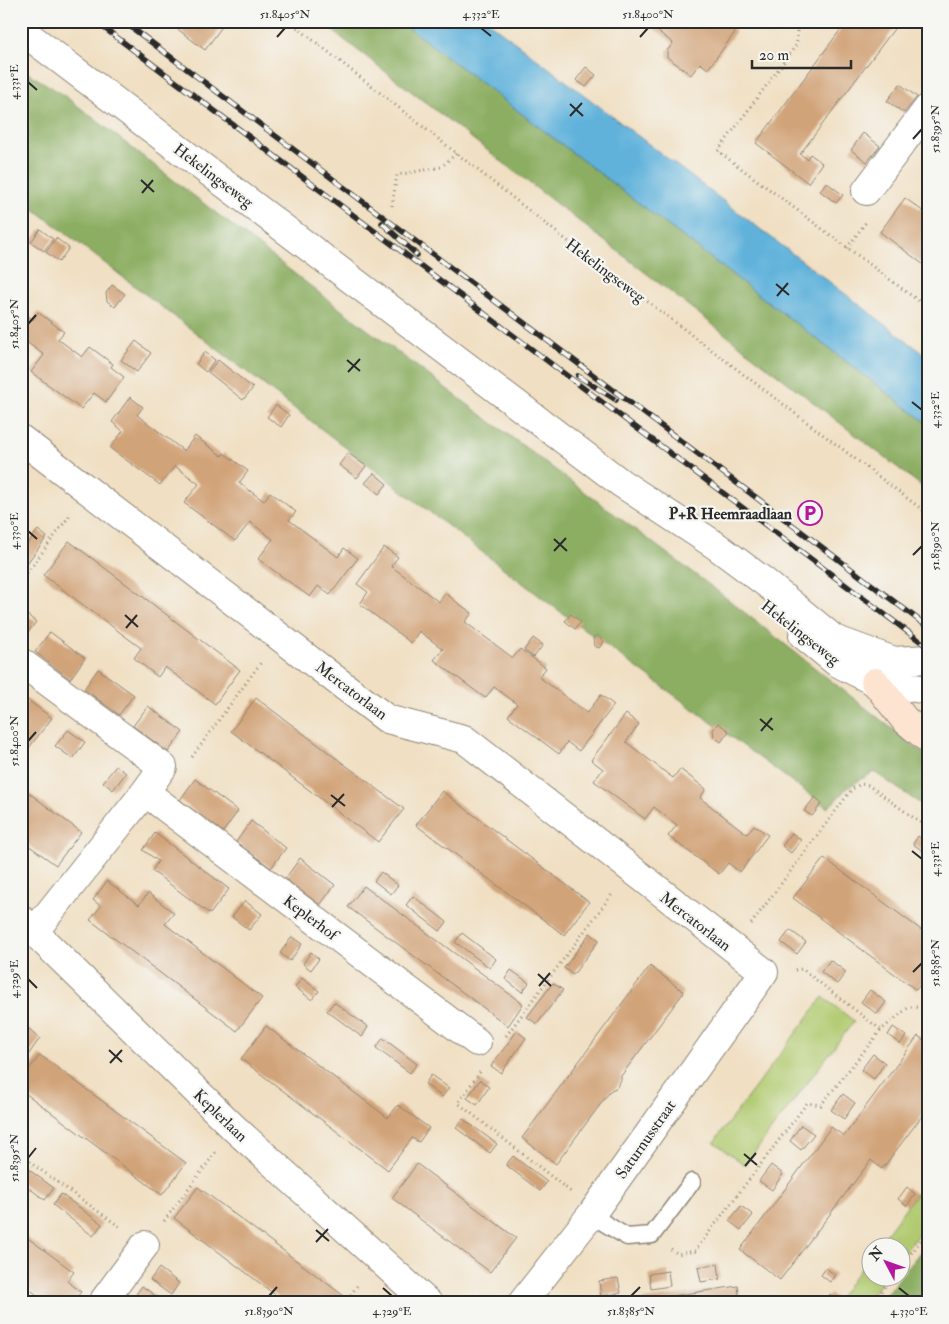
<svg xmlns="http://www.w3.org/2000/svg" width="949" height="1324" viewBox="0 0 949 1324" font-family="'IM FELL Double Pica',serif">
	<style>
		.green { fill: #b1ca70; stroke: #6e7a4e }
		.forest { fill: #8cae62; stroke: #5c6c46 }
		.water { fill: #60b2db; stroke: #466e83 }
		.building { fill: #d1a378 }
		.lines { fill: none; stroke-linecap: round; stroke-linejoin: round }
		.service-casing { stroke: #8e8576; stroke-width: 19 }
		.minor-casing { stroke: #8e8576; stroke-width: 30 }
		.tertiary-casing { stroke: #8e8576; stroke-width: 30 }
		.secondary-casing { stroke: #8e8576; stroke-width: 30 }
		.path { stroke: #8e8576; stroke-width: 3; stroke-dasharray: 1 4; stroke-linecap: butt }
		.service { stroke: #fff; stroke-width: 16 }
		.minor { stroke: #fff; stroke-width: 28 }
		.tertiary { stroke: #fff; stroke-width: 28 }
		.secondary { stroke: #fde4d1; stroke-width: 28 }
		.rail-casing { stroke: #2b2b2b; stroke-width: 5.5 }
		.rail { stroke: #f6f6f2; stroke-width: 4; stroke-dasharray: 11; stroke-linecap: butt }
		.ticks { fill: none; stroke: #2b2b2b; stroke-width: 2 }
		.labels { text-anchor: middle; stroke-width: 4.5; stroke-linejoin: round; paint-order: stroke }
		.street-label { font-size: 16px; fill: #2b2b2b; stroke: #f6f6f2 }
		.poi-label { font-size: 16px; font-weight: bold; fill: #2b2b2b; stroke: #f6f6f2; text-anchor: end }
		.neatline { fill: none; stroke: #2b2b2b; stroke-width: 2 }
		.ticks-label { font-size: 12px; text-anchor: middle; fill: #2b2b2b }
	</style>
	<rect width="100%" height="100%" fill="#f6f6f2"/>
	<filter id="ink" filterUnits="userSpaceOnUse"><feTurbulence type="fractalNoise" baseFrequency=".02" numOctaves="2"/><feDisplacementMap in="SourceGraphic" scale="10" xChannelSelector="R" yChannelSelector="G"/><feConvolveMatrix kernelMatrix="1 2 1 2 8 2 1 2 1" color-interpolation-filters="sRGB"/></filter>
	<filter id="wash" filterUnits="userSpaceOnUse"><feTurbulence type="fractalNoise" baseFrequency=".0096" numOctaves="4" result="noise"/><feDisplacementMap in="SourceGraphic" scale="20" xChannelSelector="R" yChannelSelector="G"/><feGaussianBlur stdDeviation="1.12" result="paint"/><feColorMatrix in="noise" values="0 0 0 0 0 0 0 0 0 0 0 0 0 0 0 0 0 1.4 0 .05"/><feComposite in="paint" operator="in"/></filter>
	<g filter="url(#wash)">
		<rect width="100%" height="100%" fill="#f0dfc2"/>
		<path class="green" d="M823 997 854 1021 745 1165 714 1142Z
			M916 1194 928 1202V1221L902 1256V1246H877Z
			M871 1254 872 1276 886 1277 864 1303H835Z"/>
		<path class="forest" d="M320 21H400L928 424V491Z
			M21 69 61 93 344 312 716 590 928 757V809L874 772 848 787 828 808 550 604 21 199Z
			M928 1242V1303H880Z"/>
		<path class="water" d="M400 21H487L928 357V424Z"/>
		<g id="blocks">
			<path class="building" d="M167 21H226L205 50Z
				M644 21H722L736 31 708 69 700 63 691 75 667 57V51L673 43Z
				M847 21H900L800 154 807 159 810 154 822 163 808 183 756 143Z
				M586 67 596 75 586 87 576 80Z
				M900 84 917 97 904 113 887 101Z
				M863 133 880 146 867 162 851 150Z
				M826 182 843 195 836 203 820 191Z
				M905 198 928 215V268L880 232Z
				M40 229 53 239 44 251 31 242Z
				M56 238 69 248 59 262 46 252Z
				M112 285 125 294 115 307 107 301 106 293Z
				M21 311 33 320 38 312 64 332 58 339 82 357 90 347 113 364 111 367 124 377 106 402 94 393 81 409 31 372 44 355 21 338Z
				M136 341 151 353 137 372 121 360Z
				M205 352 215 360 206 372 196 364Z
				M218 360 253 388 243 400 208 372Z
				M130 397 143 407 137 415 184 451 195 436 222 456 224 453 248 471 239 483 264 501 270 492 296 512 289 520 338 557 344 548 358 558 330 595 318 586 310 597 258 559 273 539 250 522 235 541 184 503 199 484 175 466 160 485 110 448 123 431 112 422Z
				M276 405 289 415 281 427 267 417Z
				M348 453 366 466 357 478 339 465Z
				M374 473 387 484 379 494 365 483Z
				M38 530 47 537 21 571V552Z
				M69 541 240 670 215 704 165 667 158 677 134 658 141 648 43 575Z
				M384 547 398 557 391 566 439 602 445 593 458 603 472 613 465 622 513 658 520 649 533 658 546 668 539 677 587 713 601 695 614 705 579 751 567 742 559 754 508 716 517 704 505 695 494 687 485 698 434 660 443 649 419 631 411 643 360 604 368 592 357 584Z
				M21 610 36 622 21 641Z
				M571 614 581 622 575 629 565 621Z
				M50 632 85 658 70 679 35 652Z
				M597 635 604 641 599 648 594 646 593 638Z
				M533 638 543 645 534 657 524 650Z
				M98 669 134 695 119 715 84 689Z
				M256 698 404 809 378 842 231 731Z
				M28 700 52 718 28 749 21 744V709Z
				M148 706 183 732 168 752 133 726Z
				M626 714 639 724 626 742 673 778 680 769 706 789 700 798 747 834 754 825 768 835 740 872 728 863 719 874 668 836 677 825 654 807 645 819 594 781 603 769 591 760Z
				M718 723 729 731 721 742 714 737 713 730Z
				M68 730 85 742 73 759 55 746Z
				M116 766 126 773 113 790 103 782Z
				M195 779 238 811 223 832 180 800Z
				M21 787 81 832 56 865 21 840Z
				M442 791 589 902 564 935 416 825Z
				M815 797 822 803 812 816 804 811Z
				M251 821 286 848 271 868 236 842Z
				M155 833 229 889 210 914 152 871 158 861 143 850Z
				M792 833 801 840 791 853 782 846Z
				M918 836 928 844 923 851 913 844Z
				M300 858 335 885 320 905 285 879Z
				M824 858 928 935V974L916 990 793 898Z
				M381 872 398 885 391 894 374 881Z
				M107 881 139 905 148 893 174 913 165 924 262 998 237 1031 90 920 101 906 93 900Z
				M364 886 523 1004 508 1026 348 907Z
				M413 896 447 922 440 931 406 905Z
				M245 901 262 914 249 930 232 917Z
				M790 930 806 942 797 954 781 942Z
				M462 933 496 959 490 968 455 942Z
				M590 933 599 940 573 975 564 968Z
				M292 937 302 944 290 961 280 953Z
				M311 952 319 959 311 970 303 964Z
				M830 960 846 972 837 984 821 972Z
				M650 966 684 992 621 1076V1080L616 1088 611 1090 556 1164 522 1138Z
				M511 970 529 983 522 992 505 979Z
				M302 978 319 991 312 1000 295 987Z
				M553 983 563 990 537 1024 527 1017Z
				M870 990 886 1002 877 1014 861 1002Z
				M334 1002 368 1027 362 1037 327 1011Z
				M266 1026 388 1118 398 1105 429 1128 419 1142 412 1138 388 1170 241 1059Z
				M893 1027 906 1036 900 1044 888 1035Z
				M29 1029 40 1038 26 1058 21 1055V1040Z
				M517 1031 526 1038 501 1073 491 1066Z
				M918 1036 928 1043V1108L882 1169 871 1160 780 1280 740 1250 831 1127 844 1136Z
				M383 1038 417 1064 410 1073 376 1048Z
				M873 1054 885 1063 874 1079 861 1070Z
				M40 1055 186 1163 162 1195 21 1090V1080Z
				M431 1075 449 1088 442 1097 425 1084Z
				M480 1080 489 1087 477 1105 467 1098Z
				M843 1094 855 1103 844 1119 831 1110Z
				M463 1119 497 1144 490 1153 456 1128Z
				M801 1125 814 1134 801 1150 790 1141Z
				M513 1156 547 1182 540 1191 506 1165Z
				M21 1164 54 1188 45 1200 21 1182Z
				M417 1164 516 1238 490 1272 392 1198Z
				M771 1165 783 1174 772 1190 759 1181Z
				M198 1187 344 1296 338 1303H286L174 1218Z
				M907 1187 915 1194 907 1206 898 1199Z
				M61 1194 102 1224 93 1236 53 1205Z
				M741 1206 753 1215 741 1230 729 1221Z
				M21 1233 74 1272 67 1281 81 1292 72 1303H48L21 1283Z
				M718 1264 720 1279 701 1282 698 1267Z
				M159 1268 179 1283 171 1295 150 1280Z
				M826 1268 835 1275 830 1282 821 1275Z
				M668 1271 670 1286 651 1289 649 1274Z
				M618 1278 621 1293 601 1296 599 1281Z
				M142 1286 165 1303H130Z
				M738 1286 740 1303H631V1302Z
				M830 1294 838 1300 836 1303H824Z"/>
		</g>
	</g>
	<g filter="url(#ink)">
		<use href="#blocks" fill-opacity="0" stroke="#8e8576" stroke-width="1"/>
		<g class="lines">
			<defs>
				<path id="service" d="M591 1215 627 1237 652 1235 692 1182"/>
				<path id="minor" d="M866 191 928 108
					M21 439 387 719 464 739 764 972 591 1215 522 1303
					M21 662 163 767 145 792
					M22 920 234 1128 428 1303
					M34 932 145 792 477 1042
					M102 1303 145 1245"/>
				<path id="tertiary" d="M21 30 621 483 715 545 766 583 834 639 894 661 928 659
					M803 635 836 662 875 682 928 690"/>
				<path id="secondary" d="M875 682 905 720 928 739"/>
			</defs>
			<use href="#service" class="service-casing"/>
			<use href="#minor" class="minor-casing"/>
			<use href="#tertiary" class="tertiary-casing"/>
			<use href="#secondary" class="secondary-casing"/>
			<path class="path" d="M289 21 565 239 928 514
				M797 21V44L718 151 928 308
				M392 206 397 175 441 167 456 154
				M847 248 866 222
				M21 581 70 515
				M192 757 262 661
				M751 924 852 789 861 784 868 785 928 828
				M795 970 802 969 881 1030 909 1007H922L928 1011
				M506 1036 613 893
				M480 1072 458 1103 571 1192
				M21 1156 120 1227
				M164 1221 216 1152
				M671 1249 678 1254 695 1251 807 1103 821 1105 881 1030
				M902 1265 928 1231
				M345 1303 359 1283
				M872 1303 893 1276"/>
			<use href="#service" class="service"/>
			<use href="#minor" class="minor"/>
			<use href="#tertiary" class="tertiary"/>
			<use href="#secondary" class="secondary"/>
			<defs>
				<path id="rail" d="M95 21 928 647
					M123 21 928 627
					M382 223 417 255
					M578 376 616 400"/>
			</defs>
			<use href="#rail" class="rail-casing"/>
			<use href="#rail" class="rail"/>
		</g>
	</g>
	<path class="ticks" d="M481 28 491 36M277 37 285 28M640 37 648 28M28 82 37 90M570 104 583 116M570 116 582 103M913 139 922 129M141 180 154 192M142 193 153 180M776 284 789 295M777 296 788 283M28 324 36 315M347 360 360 371M348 372 360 359M912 402 922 410M28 531 37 539M554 539 567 551M554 551 566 538M913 555 922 546M125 615 138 627M126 628 137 615M760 719 773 730M761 731 772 718M28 741 36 732M331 795 345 806M332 807 344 794M912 851 922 859M913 972 922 963M538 974 551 986M28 979 37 988M539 986 550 973M109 1050 122 1062M110 1063 122 1050M744 1154 757 1165M28 1158 36 1148M745 1166 756 1153M316 1230 329 1241M316 1242 328 1229M383 1288 392 1296M899 1288 909 1296M269 1296 277 1287M631 1296 640 1287"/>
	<defs>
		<symbol id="parking-ring" viewBox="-11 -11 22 22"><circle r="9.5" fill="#f6f6f2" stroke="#b5179e" stroke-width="1.5"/><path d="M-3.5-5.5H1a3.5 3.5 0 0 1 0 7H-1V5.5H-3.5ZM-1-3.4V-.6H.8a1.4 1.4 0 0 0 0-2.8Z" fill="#b5179e"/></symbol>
	</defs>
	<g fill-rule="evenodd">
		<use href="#parking-ring" x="796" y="499" width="28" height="28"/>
	</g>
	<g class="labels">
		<g class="street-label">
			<text transform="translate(214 175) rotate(37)" y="6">Hekelingseweg</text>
			<text transform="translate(606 270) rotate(37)" y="6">Hekelingseweg</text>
			<text transform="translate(801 632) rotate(38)" y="6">Hekelingseweg</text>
			<text transform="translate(352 690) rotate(37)" y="6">Mercatorlaan</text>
			<text transform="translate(311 917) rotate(37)" y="6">Keplerhof</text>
			<text transform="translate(696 921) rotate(38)" y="6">Mercatorlaan</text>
			<text transform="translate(221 1115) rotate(44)" y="6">Keplerlaan</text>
			<text transform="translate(645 1139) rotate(-55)" y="6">Saturnusstraat</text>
		</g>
		<g class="poi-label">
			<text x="792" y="519">P+R Heemraadlaan</text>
		</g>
	</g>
	<rect width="949" height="1324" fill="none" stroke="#f6f6f2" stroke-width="55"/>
	<g transform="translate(886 1262) rotate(311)"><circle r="24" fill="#f6f6f2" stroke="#a5a5a2"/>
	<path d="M0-4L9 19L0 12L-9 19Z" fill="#b5179e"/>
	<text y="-8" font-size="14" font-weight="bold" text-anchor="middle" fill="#2b2b2b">N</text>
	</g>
	<path d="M752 60v8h99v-8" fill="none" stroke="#2b2b2b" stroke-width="2.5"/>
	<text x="759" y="60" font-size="15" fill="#2b2b2b" stroke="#f6f6f2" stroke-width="4" paint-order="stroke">20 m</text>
	<rect x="28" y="28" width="894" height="1268" class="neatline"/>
	<g class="ticks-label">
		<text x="285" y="18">51.8405°N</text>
		<text x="481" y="18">4.332°E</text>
		<text x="648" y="18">51.8400°N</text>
		<text transform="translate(14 82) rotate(-90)" y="4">4.331°E</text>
		<text transform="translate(935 129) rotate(-90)" y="4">51.8395°N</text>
		<text transform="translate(14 324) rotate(-90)" y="4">51.8405°N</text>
		<text transform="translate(935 410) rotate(-90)" y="4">4.332°E</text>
		<text transform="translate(14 531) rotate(-90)" y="4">4.330°E</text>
		<text transform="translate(935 546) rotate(-90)" y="4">51.8390°N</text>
		<text transform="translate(14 741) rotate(-90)" y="4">51.8400°N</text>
		<text transform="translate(935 859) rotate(-90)" y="4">4.331°E</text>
		<text transform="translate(935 963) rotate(-90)" y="4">51.8385°N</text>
		<text transform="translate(14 979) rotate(-90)" y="4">4.329°E</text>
		<text transform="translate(14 1158) rotate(-90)" y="4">51.8395°N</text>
		<text x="269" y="1315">51.8390°N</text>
		<text x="392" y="1315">4.329°E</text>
		<text x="631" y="1315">51.8385°N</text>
		<text x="909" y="1315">4.330°E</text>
	</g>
</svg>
